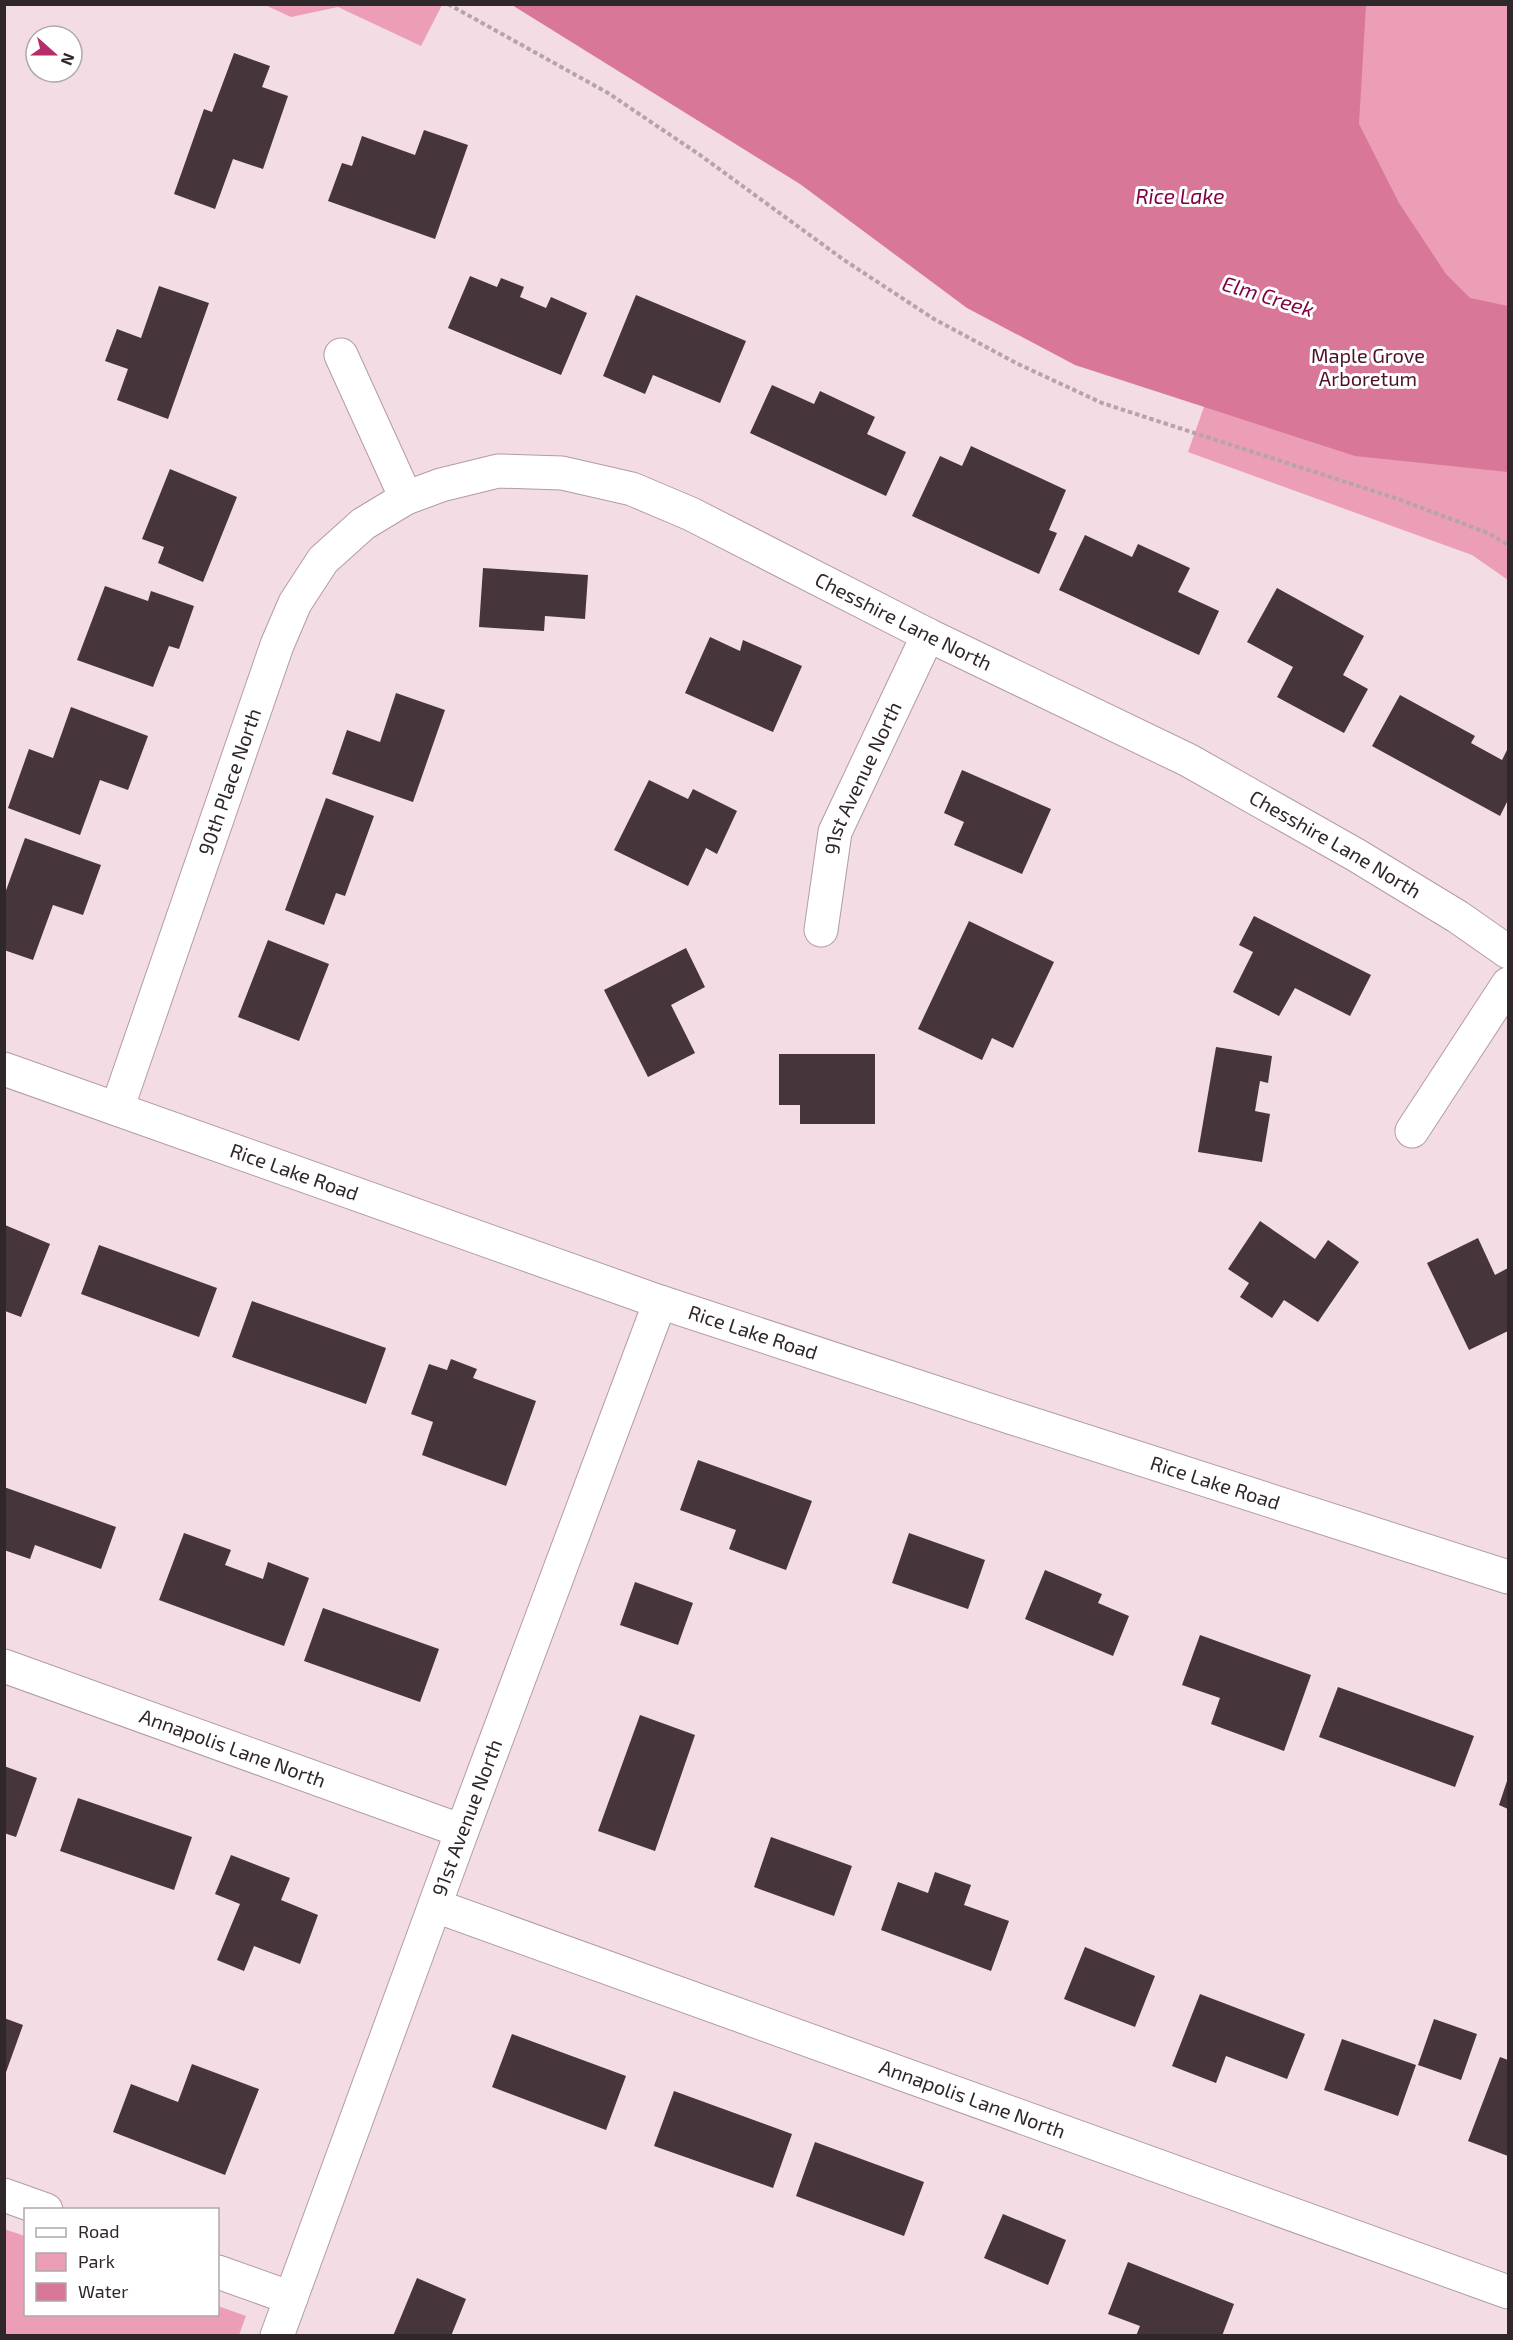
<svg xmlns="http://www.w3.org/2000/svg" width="1513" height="2340" viewBox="0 0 1513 2340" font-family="'Exo 2',sans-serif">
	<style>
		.green { fill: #eb9eb6 }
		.water { fill: #d97798 }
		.building { fill: #46353a }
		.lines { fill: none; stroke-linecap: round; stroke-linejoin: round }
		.minor-casing { stroke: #b29da3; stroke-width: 35 }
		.path { stroke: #b6a4a9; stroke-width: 4; stroke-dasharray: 4.5 3; stroke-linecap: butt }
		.minor { stroke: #fff; stroke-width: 33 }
		.labels { text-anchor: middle; stroke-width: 6; stroke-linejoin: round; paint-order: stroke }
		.park-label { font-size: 20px; fill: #4e102a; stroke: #fff }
		.street-label { font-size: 20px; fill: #2f2729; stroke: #fff }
		.water-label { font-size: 21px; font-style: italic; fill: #7e0041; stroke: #fff }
	</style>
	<rect width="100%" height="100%" fill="#f3dce3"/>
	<path class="green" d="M265 5 442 4V5L421 46 338 7 291 17Z
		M1347 5H1508V580L1472 555 1188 452Z
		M4 2229 25 2236 26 2314H218V2306L246 2316 239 2335H5Z"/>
	<path class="water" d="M512 5H1366L1359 124 1399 203 1446 274 1470 298 1508 306V472L1355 456 1075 365 967 308 800 184Z"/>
	<path class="building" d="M234 53 270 66 262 87 288 96 263 169 233 159 215 209 174 194 204 109 212 112Z
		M424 130 468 145 435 239 328 201 342 163 352 166 362 136 415 155Z
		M470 276 497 287 501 278 524 287 520 297 546 308 551 297 587 313 561 375 448 328Z
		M159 286 209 303 168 419 117 400 128 369 105 361 117 329 141 338Z
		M636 295 746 341 720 403 653 375 645 394 603 376Z
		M772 385 814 404 820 391 875 417 867 434 906 452 886 496 750 433Z
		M971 446 1066 490 1049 530 1057 533 1039 574 912 516 940 456 962 466Z
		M170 469 237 497 203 582 158 563 164 547 142 539Z
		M1085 535 1132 557 1138 544 1190 568 1178 592 1219 611 1199 655 1059 590Z
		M483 568 588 575 585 619 545 616 544 631 479 627Z
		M105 586 148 601 151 591 194 606 179 649 169 646 153 687 77 660Z
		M1277 588 1364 636 1343 675 1368 689 1344 733 1277 697 1293 667 1247 642Z
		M710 637 740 651 743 640 802 666 773 732 685 693Z
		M396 693 445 710 413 802 332 774 347 730 380 742Z
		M1400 695 1475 736 1471 743 1502 760 1508 748V800L1500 816 1372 746Z
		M71 707 148 736 128 790 100 780 80 835 8 808 29 749 53 758Z
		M962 770 1051 809 1022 874 954 845 964 822 944 813Z
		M649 780 688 799 693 789 737 811 717 854 706 848 688 886 614 850Z
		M326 798 374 816 345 896 336 893 324 925 285 910Z
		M25 838 101 865 83 915 53 905 33 960 4 950V896Z
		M1254 916 1371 975 1350 1016 1295 988 1279 1016 1233 992 1253 952 1239 945Z
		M969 921 1054 962 1013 1048 992 1038 982 1060 918 1029Z
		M268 940 329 964 299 1041 238 1017Z
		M686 948 705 987 671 1005 695 1053 648 1077 604 990Z
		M1216 1047 1272 1056 1268 1083 1260 1081 1255 1111 1270 1114 1262 1162 1198 1152Z
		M779 1054H875V1124H800V1105H779Z
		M1260 1221 1315 1259 1328 1240 1359 1262 1318 1322 1284 1300 1272 1318 1240 1297 1249 1283 1228 1269Z
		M5 1225 50 1244 21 1317 5 1311Z
		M1478 1238 1495 1275 1508 1268V1331L1469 1350 1427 1263Z
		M99 1245 217 1288 199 1337 81 1294Z
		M252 1301 386 1348 366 1404 232 1357Z
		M451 1359 477 1369 473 1378 536 1401 506 1486 422 1455 433 1422 411 1414 429 1364 447 1370Z
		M698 1460 812 1501 786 1570 729 1549 736 1530 680 1510Z
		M4 1487 116 1527 101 1569 35 1545 30 1559 4 1550Z
		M184 1533 231 1550 225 1565 263 1579 268 1562 309 1578 284 1646 159 1600Z
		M909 1533 985 1560 968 1609 892 1583Z
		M1045 1570 1102 1594 1098 1603 1129 1616 1113 1656 1025 1619Z
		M635 1582 693 1603 678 1645 620 1625Z
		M323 1608 439 1649 420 1702 304 1661Z
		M1200 1635 1311 1675 1284 1751 1211 1724 1220 1698 1182 1685Z
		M1338 1687 1474 1736 1455 1787 1319 1737Z
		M640 1715 695 1735 655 1851 598 1831Z
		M4 1766 37 1778 16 1837 4 1833Z
		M1508 1778V1809L1499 1805Z
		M78 1798 192 1837 174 1890 60 1851Z
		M771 1837 852 1866 834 1916 754 1887Z
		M231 1855 290 1878 281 1900 318 1915 300 1964 254 1946 244 1971 217 1960 240 1904 215 1894Z
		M935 1872 971 1885 964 1905 1009 1921 991 1971 881 1930 898 1882 928 1893Z
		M1085 1947 1155 1976 1135 2027 1064 1999Z
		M1200 1994 1305 2034 1287 2079 1226 2056 1216 2083 1172 2066Z
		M4 2018 23 2025 5 2075H4Z
		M1434 2019 1477 2034 1461 2080 1418 2065Z
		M512 2034 626 2076 606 2130 492 2087Z
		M1342 2039 1416 2065 1398 2116 1324 2090Z
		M1500 2057 1508 2060V2156L1468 2141Z
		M192 2064 259 2089 225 2175 113 2132 131 2084 178 2102Z
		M674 2091 792 2134 773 2188 654 2146Z
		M815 2142 924 2182 904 2236 796 2196Z
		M1003 2214 1066 2240 1048 2285 984 2258Z
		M1128 2262 1234 2304 1222 2336H1136L1140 2326 1108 2314Z
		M417 2278 466 2299 451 2336H393Z"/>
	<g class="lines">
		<defs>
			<g id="minor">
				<path d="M341 355 406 498"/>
				<path id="s1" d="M821 930 835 832 928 635"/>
				<path id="s2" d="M4 1069 660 1302 1013 1418 1508 1577"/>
				<path id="s3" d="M117 1109 277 645 295 603 323 560 363 524 406 498 441 485 498 471 562 473 632 489 691 514 928 635 1188 760 1356 855 1458 917 1508 952"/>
				<path d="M1412 1131 1508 984"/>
				<path id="s4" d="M4 1666 462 1831"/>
				<path id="s5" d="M436 1906 1508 2292"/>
				<path d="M4 2195 46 2210"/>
				<path d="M218 2272 291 2298"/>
				<path id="s6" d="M277 2336 462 1831 660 1302"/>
			</g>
		</defs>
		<use href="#minor" class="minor-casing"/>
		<path class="path" d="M448 4 608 93 700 155 844 260 934 319 1016 363 1102 403 1398 499 1488 533 1508 545"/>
		<use href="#minor" class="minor"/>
	</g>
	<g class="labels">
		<g class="park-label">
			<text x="1368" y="363">Maple Grove<tspan x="1368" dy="23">Arboretum</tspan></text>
		</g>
		<g class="street-label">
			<text dy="7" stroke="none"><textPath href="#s3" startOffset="1226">Chesshire Lane North</textPath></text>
			<text dy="7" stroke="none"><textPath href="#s1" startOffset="159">91st Avenue North</textPath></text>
			<text dy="7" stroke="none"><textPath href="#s3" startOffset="346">90th Place North</textPath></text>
			<text dy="7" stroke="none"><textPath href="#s3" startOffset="1712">Chesshire Lane North</textPath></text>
			<text dy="7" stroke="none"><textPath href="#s2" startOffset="308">Rice Lake Road</textPath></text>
			<text dy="7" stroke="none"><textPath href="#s2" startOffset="794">Rice Lake Road</textPath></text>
			<text dy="7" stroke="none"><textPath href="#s2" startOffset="1280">Rice Lake Road</textPath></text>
			<text dy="7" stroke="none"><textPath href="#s4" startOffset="243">Annapolis Lane North</textPath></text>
			<text dy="7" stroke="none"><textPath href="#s6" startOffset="552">91st Avenue North</textPath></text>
			<text dy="7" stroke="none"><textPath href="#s5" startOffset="570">Annapolis Lane North</textPath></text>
		</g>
		<g class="water-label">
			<text x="1180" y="204">Rice Lake</text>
			<text transform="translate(1268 297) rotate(17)" y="7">Elm Creek</text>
		</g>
	</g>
	<rect width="1513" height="2340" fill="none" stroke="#2f2729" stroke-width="12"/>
	<rect x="24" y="2208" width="195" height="108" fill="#ffffff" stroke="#aca9a9" stroke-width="1.5"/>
	<rect x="36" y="2228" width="30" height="9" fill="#ffffff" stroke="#aca9a9" stroke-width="1.5"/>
	<text x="78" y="2238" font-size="18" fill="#2f2729">Road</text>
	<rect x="36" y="2253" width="30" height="18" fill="#eb9eb6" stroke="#aca9a9" stroke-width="1.5"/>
	<text x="78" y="2268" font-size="18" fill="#2f2729">Park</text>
	<rect x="36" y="2283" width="30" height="18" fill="#d97798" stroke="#aca9a9" stroke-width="1.5"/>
	<text x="78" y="2298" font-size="18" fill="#2f2729">Water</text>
	<g transform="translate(54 54) rotate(111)"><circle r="28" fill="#ffffff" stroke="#aca9a9" stroke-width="1.5"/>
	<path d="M0-4.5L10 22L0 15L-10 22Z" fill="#b72d69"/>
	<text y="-9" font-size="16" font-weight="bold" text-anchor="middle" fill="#2f2729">N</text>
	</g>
</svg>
